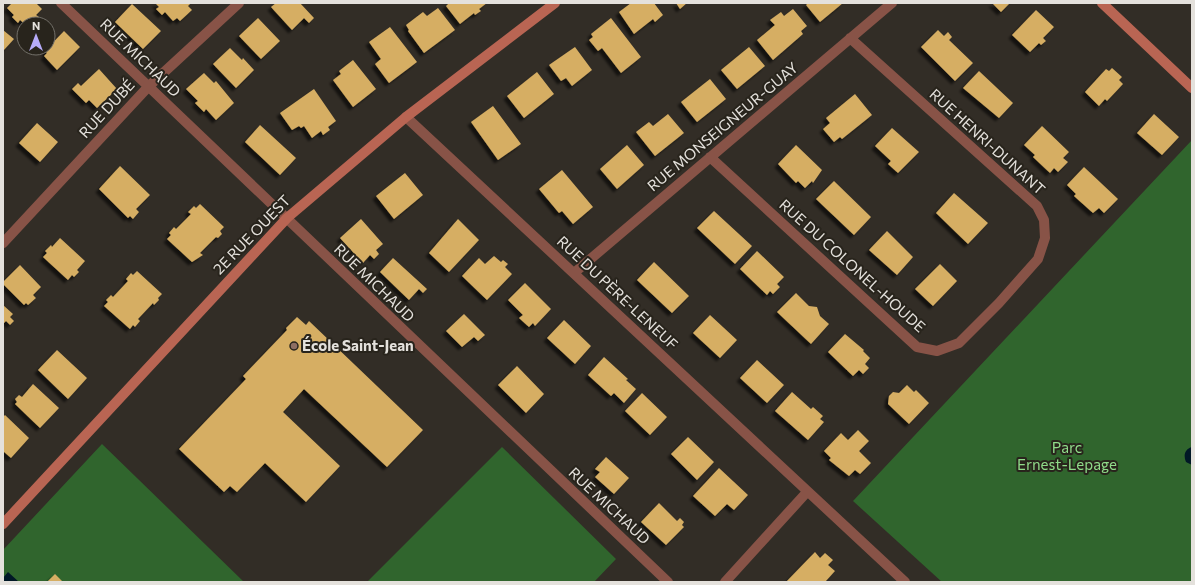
<svg xmlns="http://www.w3.org/2000/svg" width="1195" height="585" viewBox="0 0 1195 585" font-family="Commissioner,sans-serif">
	<style>
		.green { fill: #30652d }
		.water { fill: #011826 }
		.building { fill: #d6ae63; filter: url(#shadow) }
		.lines { fill: none; stroke-linecap: round; stroke-linejoin: round }
		.street { stroke: #885347; stroke-width: 10 }
		.secondary { stroke: #b96553; stroke-width: 10 }
		.education-dot { fill: #8d6e63; stroke: #28241c; stroke-width: 1.5 }
		.labels { text-anchor: middle; stroke-width: 4; stroke-linejoin: round; paint-order: stroke }
		.street-label { font-size: 15px; fill: #e4e1dc; stroke: #28241c }
		.poi-label { font-size: 15px; font-weight: bold; fill: #e4e1dc; stroke: #28241c; text-anchor: start }
		.park-label { font-size: 15px; fill: #90dc8a; stroke: #28241c }
	</style>
	<defs>
		<filter id="shadow"><feDropShadow dx="-3.5" dy="3.5" stdDeviation="1" flood-color="#0009"/></filter>
	</defs>
	<rect width="100%" height="100%" fill="#322d26"/>
	<path class="green" d="M1192 140V582H942L853 501Z
		M102 444 244 582H3V550Z
		M502 447 616 559 594 582H367Z"/>
	<path class="water" d="M1192 447V465L1186 462C1183 455 1185 449 1192 447Z
		M8 572 19 582H3V578Z"/>
	<path class="building" d="M12 3H36L42 9 36 15 39 17 32 24H25L20 20 18 23 12 17 14 15 7 8Z
		M155 3H191L188 6 192 10 180 21 177 18 173 21 165 12 162 15 156 9 159 7Z
		M276 3H300L314 18 309 23 304 18 292 30 271 7Z
		M449 3H487L479 9 481 11 475 15 474 13 460 24 446 6Z
		M631 3H654L663 15 655 22 653 19 634 34 619 12Z
		M676 3H687L680 9Z
		M808 3H843L820 22 806 5Z
		M992 3H1010L1001 12Z
		M132 4 161 31 143 49 115 22Z
		M438 8 455 30 424 53 408 31 409 30 406 25 423 12 427 16Z
		M793 9 807 26 801 31 803 34 773 60 757 40 775 25 770 20 781 12 784 16Z
		M1036 10 1054 27 1043 38 1046 41 1041 45 1039 43 1030 52 1012 35Z
		M258 18 280 41 261 59 239 36Z
		M611 18 641 57 621 73 602 48 598 51 589 40 593 37 591 34Z
		M390 27 417 62 389 83 375 64 381 59 369 42Z
		M3 30 14 39 3 51Z
		M938 30 944 36 948 32 952 37 949 40 973 63 955 81 921 47Z
		M64 31 80 47 57 70 44 56 47 53 45 51Z
		M575 47 592 70 572 86 566 78 561 81 549 65Z
		M749 47 765 66 737 89 721 70Z
		M230 48 242 60 243 58 254 70 236 88 213 64Z
		M353 60 376 89 353 107 333 80 341 74 339 71Z
		M1112 68 1122 77 1119 80 1123 84 1107 101 1105 99 1099 106 1085 92 1106 69 1109 71Z
		M99 69 117 89 97 108 89 100 86 103 72 89 78 83 81 86Z
		M979 71 1013 103 999 118 963 88Z
		M537 72 554 94 524 118 507 96Z
		M204 73 214 83 216 81 234 103 216 120 206 109 204 112 195 103 198 101 186 89Z
		M710 79 726 99 697 122 681 102Z
		M314 89 336 121 328 127 330 130 323 135 321 131 312 138 304 126 301 128 299 126 292 130 280 113Z
		M855 94 872 115 842 139 840 137 834 142 823 129 830 123 826 118Z
		M493 106 521 144 498 160 471 122Z
		M668 114 684 133 655 156 636 132 649 122 653 126Z
		M1154 114 1179 137 1162 155 1137 133Z
		M37 123 58 142 40 162 19 143Z
		M260 125 296 158 280 175 245 142Z
		M1042 126 1069 152 1063 158 1068 162 1058 172 1054 168 1050 173 1033 157 1035 155 1024 145Z
		M892 128 919 152 898 173 888 164 891 161 875 146Z
		M627 145 644 165 617 189 600 169Z
		M796 145 822 170 813 183 812 181 805 188 798 181 796 183 778 164Z
		M120 166 150 195 136 209 139 212 133 219 130 216 128 218 99 189Z
		M1084 167 1118 199 1104 213 1099 208 1093 213 1074 196 1076 194 1067 185Z
		M562 170 593 207 573 224 562 211 559 213 539 189Z
		M405 173 423 195 394 219 376 196Z
		M834 181 871 217 854 235 816 199Z
		M954 193 988 223 968 244 936 213Z
		M200 204 224 227 220 231 222 234 218 238 216 237 200 253 203 255 192 262 167 239 171 235 169 233 174 227 176 229 191 214 188 212 194 206 196 208Z
		M714 211 752 246 735 264 697 228Z
		M361 219 383 244 376 250 379 254 374 259 370 255 363 263 340 238Z
		M458 219 479 240 449 272 429 253Z
		M887 231 913 257 897 275 869 250Z
		M60 238 85 261 77 270 79 272 74 277 72 275 68 280 43 257 47 253 45 251 51 245 52 247Z
		M757 251 784 277 777 284 780 287 773 294 770 291 767 295 740 269Z
		M494 256 501 262 503 260 508 264 505 267 512 274 487 300 462 276 479 258 485 264Z
		M393 258 427 289 423 293 419 289 409 300 380 272Z
		M654 262 689 296 672 313 637 280Z
		M940 264 957 281 933 306 915 289Z
		M20 265 41 287 33 295 36 298 28 305 26 303 24 305 3 284V282Z
		M137 271 162 294 158 298 159 300 154 305 153 303 138 319 140 321 135 327 133 325 130 329 104 306 108 302 106 300 111 295 113 297 128 281 126 279 131 273 133 275Z
		M525 283 551 309 535 326 533 323 529 327 519 318 523 315 508 300Z
		M796 293 809 306 817 307 820 316 829 324 811 344 777 312Z
		M3 305 13 314 10 317 14 321 10 325 6 321 3 324Z
		M464 314 485 335 478 341 474 337 462 347 446 331Z
		M710 315 737 340 720 358 693 333Z
		M297 317 306 325 309 321 423 430 387 467 304 389 283 412 340 466 306 502 265 463 237 492 230 486 224 492 179 449 246 379 243 376 287 330 286 328Z
		M564 320 591 346 575 364 547 338Z
		M845 334 864 350 863 351 870 358 865 364 869 368 863 374 859 370 853 376 828 352Z
		M57 350 87 378 68 399 38 370Z
		M604 357 628 379 626 380 636 389 624 403 614 393 611 396 588 375Z
		M757 360 784 385 767 403 740 378Z
		M517 366 544 394 526 413 498 385Z
		M33 384 59 408 40 428 15 404 17 402 15 399 19 395 22 397Z
		M907 385 914 392 916 390 929 403 909 424 888 404 889 396 893 392 899 393Z
		M792 392 811 409 813 407 823 416 820 419 824 422 808 440 775 411Z
		M642 393 667 417 650 435 625 411Z
		M5 415 29 438 11 458 3 451V417Z
		M858 430 869 441 859 451 871 463 860 474 855 470 849 476 829 460 831 458 824 451 841 433 848 440Z
		M688 437 714 462 697 480 671 454Z
		M606 457 629 478 614 494 595 477 600 472 595 469Z
		M719 468 748 495 734 510 727 504 715 516 693 496Z
		M659 503 677 521 680 518 684 522 682 525 684 527 666 545 641 522Z
		M815 552 820 558 825 553 833 560 828 565 835 571 825 582H786Z
		M55 574 63 582H47Z"/>
	<g class="lines">
		<path class="street" d="M61 3 668 582
			M406 117 905 582
			M710 157 917 347 937 351 959 343 999 303 1038 259 1045 238 1044 220 1037 206 850 38
			M3 243 148 87 239 3
			M574 273 892 3
			M725 582 807 492"/>
		<path class="secondary" d="M1102 3 1192 88
			M3 524 287 218 406 117 555 3"/>
	</g>
	<circle class="education-dot" cx="294" cy="346" r="4"/>
	<g class="labels">
		<g class="street-label">
			<text transform="translate(140 58) rotate(44)" y="5">RUE MICHAUD</text>
			<text transform="translate(107 109) rotate(-47)" y="5">RUE DUBÉ</text>
			<text transform="translate(723 127) rotate(-40)" y="5">RUE MONSEIGNEUR-GUAY</text>
			<text transform="translate(987 142) rotate(42)" y="5">RUE HENRI-DUNANT</text>
			<text transform="translate(252 235) rotate(-46)" y="5">2E RUE OUEST</text>
			<text transform="translate(852 266) rotate(42)" y="5">RUE DU COLONEL-HOUDE</text>
			<text transform="translate(374 283) rotate(44)" y="5">RUE MICHAUD</text>
			<text transform="translate(617 293) rotate(43)" y="5">RUE DU PÈRE-LENEUF</text>
			<text transform="translate(609 506) rotate(43)" y="5">RUE MICHAUD</text>
		</g>
		<g class="poi-label">
			<text x="302" y="351">École Saint-Jean</text>
		</g>
		<g class="park-label">
			<text x="1067" y="453">Parc<tspan x="1067" dy="17">Ernest-Lepage</tspan></text>
		</g>
	</g>
	<rect width="1195" height="585" fill="none" stroke="#e4e1dc" stroke-width="8"/>
	<g transform="translate(36 36)"><circle r="19" fill="#28241c" stroke="#737069"/>
	<path d="M0-3L7 15L0 10L-7 15Z" fill="#b6abf8"/>
	<text y="-6" font-size="11" font-weight="bold" text-anchor="middle" fill="#e4e1dc">N</text>
	</g>
</svg>
